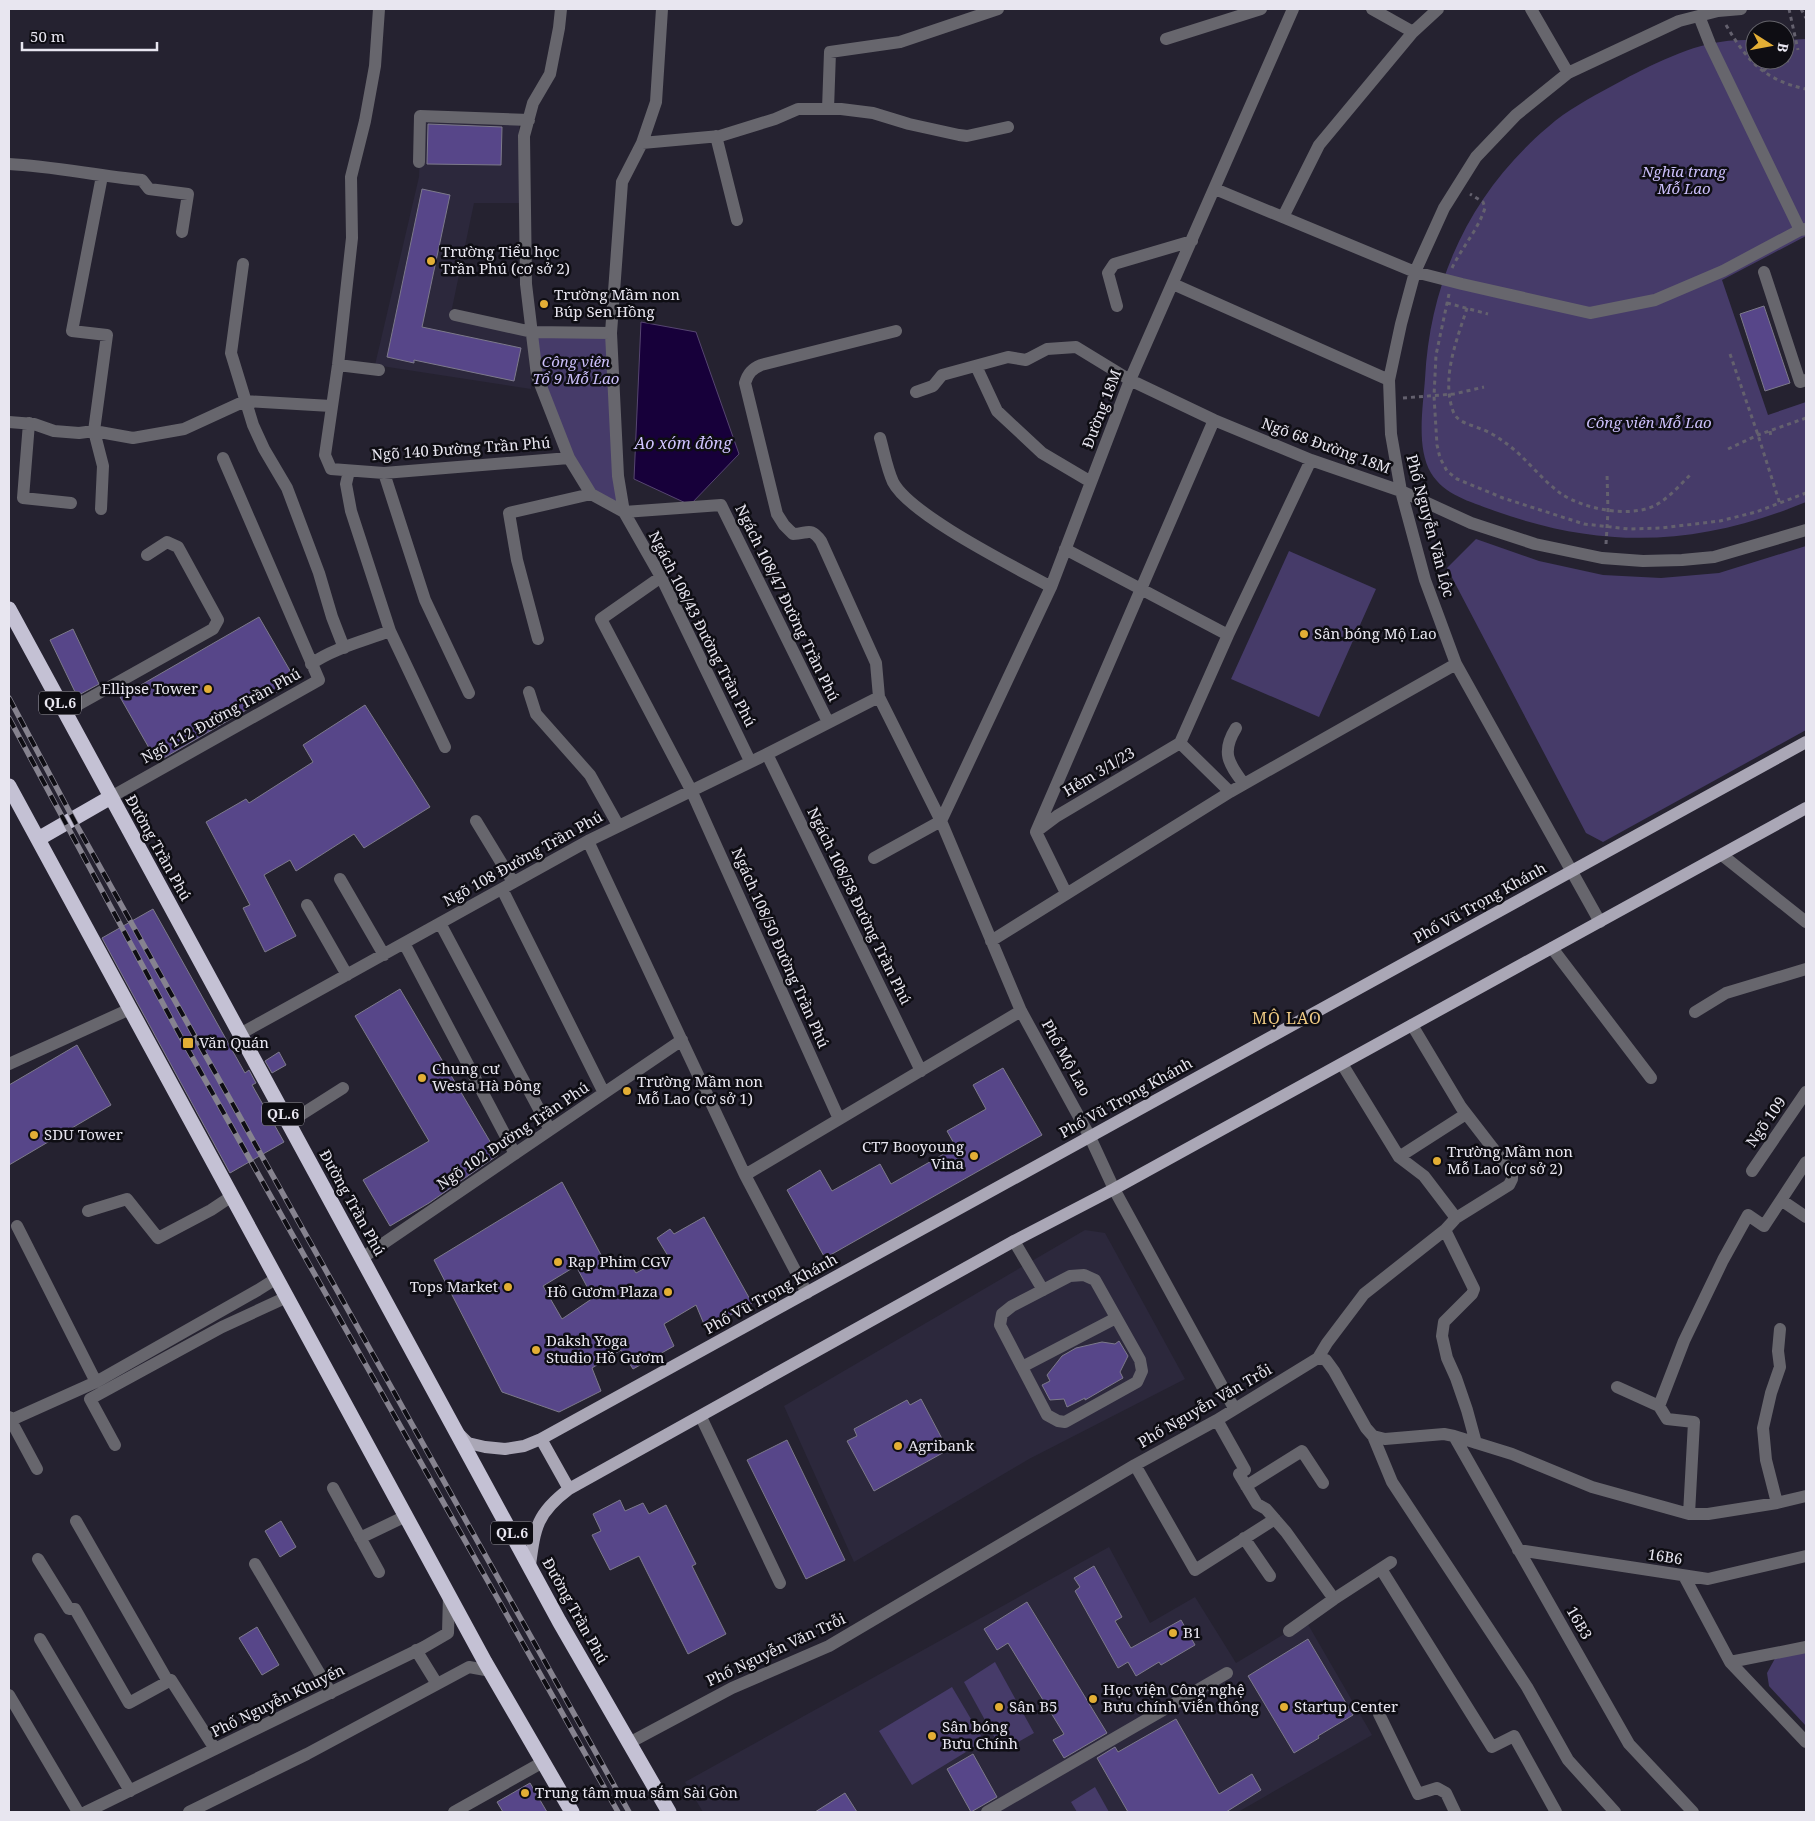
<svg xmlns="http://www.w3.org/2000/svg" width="1815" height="1821" viewBox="0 0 1815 1821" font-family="'Noto Serif',serif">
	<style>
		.built { fill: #2c283c }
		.green { fill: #463b69 }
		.water { fill: #17003a; stroke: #564571 }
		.building { fill: #574689; stroke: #7d7a8b; fill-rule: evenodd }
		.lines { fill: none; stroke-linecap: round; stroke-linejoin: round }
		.path { stroke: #64616e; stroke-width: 3; stroke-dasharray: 4 4; stroke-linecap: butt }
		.minor { stroke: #67666d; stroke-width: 12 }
		.major { stroke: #aaa7b6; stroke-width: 12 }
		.highway { stroke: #c4c1d4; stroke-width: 15 }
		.rail-casing { stroke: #86838f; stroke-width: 5.5 }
		.rail { stroke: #0e0d13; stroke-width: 4; stroke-dasharray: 11; stroke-linecap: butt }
		.poi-dot { fill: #e3ae35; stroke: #0e0d13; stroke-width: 2 }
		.labels { text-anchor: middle; stroke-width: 5; stroke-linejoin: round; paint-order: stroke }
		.shield { fill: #0e0d13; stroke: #a7a5ae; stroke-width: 1 }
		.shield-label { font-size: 14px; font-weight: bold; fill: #e8e6f0 }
		.park-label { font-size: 15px; font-style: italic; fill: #cbbffa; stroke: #0e0d13 }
		.poi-label { font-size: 15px; fill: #e8e6f0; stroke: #0e0d13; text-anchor: start }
		.street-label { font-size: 15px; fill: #e8e6f0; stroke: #0e0d13 }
		.water-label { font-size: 16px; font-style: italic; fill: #d0c4ff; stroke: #0e0d13 }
		.neighbourhood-label { font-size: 16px; letter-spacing: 1px; fill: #efca82; stroke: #0e0d13 }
	</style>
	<rect width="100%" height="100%" fill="#252230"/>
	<path class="built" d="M421 118 519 122V203H474L450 318 528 335 531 389 375 365 419 177Z
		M1085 1230 1105 1233 1185 1379 1029 1459 854 1562 784 1406Z
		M1109 1547 1150 1623 1195 1597 1236 1663 1306 1621 1372 1735 1238 1812H703L685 1782Z"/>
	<path class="green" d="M1806 39V236L1722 280 1768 415 1806 402V502C1699 546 1605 550 1495 511 1472 502 1445 496 1431 473 1416 448 1423 407 1425 379 1430 279 1472 191 1548 127 1567 110 1590 98 1612 86 1641 70 1687 46 1720 42 1731 40 1743 40 1755 40V60H1785V40Z
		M532 332 611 333 624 512 591 494 537 376Z
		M1476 539 1539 561 1603 575 1661 578 1719 573 1806 546V730L1603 842 1586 833 1447 568Z
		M1289 551 1376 589 1319 717 1231 679Z
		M1806 1648V1726L1769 1686 1767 1673 1778 1653Z
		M995 1662 1034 1733 1002 1751 964 1682Z
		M952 1687 984 1741 912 1785 879 1731Z
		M1095 1787 1109 1812H1077L1071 1802Z"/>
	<path class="water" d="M641 322 696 332 739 454 690 505 634 479Z"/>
	<path class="building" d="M428 124 502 127 501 165 427 164Z
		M422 189 450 195 422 327 521 348 514 381 414 360V363L387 357Z
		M1764 306 1790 383 1765 391 1740 314Z
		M259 617 296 681 157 762 120 697Z
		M73 629 99 684 77 696 50 640Z
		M365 705 430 807 364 848 354 834 296 871 290 860 264 875 296 936 265 952 243 908 250 905 206 822 246 799 249 803 313 762 303 745Z
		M153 909 245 1073 249 1070 256 1083 252 1085 284 1142 230 1173 102 938Z
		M400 989 498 1155 429 1203 390 1226 363 1180 429 1141 355 1016Z
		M77 1045 111 1105 9 1165V1085Z
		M279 1052 286 1065 272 1073 265 1061Z
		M1003 1068 1042 1135 825 1258 787 1190 820 1170 832 1191 880 1164 891 1184 956 1147 947 1131 986 1109 973 1085Z
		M562 1182 607 1266 624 1256 636 1273 668 1256 657 1238 670 1229 674 1234 704 1217 752 1303 706 1329 696 1305 664 1324 674 1346 633 1369 621 1350 592 1368 601 1391 559 1412 502 1392 434 1260ZM576 1266 593 1298 562 1319 543 1286Z
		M1119 1341 1128 1356 1120 1372 1123 1378 1085 1400V1398L1067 1407 1064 1399 1050 1400 1042 1385 1050 1381 1047 1375 1062 1356 1076 1348 1102 1342 1115 1344Z
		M921 1399 948 1450 874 1491 847 1441 857 1436 854 1429 907 1400 910 1405Z
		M787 1440 845 1560 806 1579 747 1460Z
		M620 1500 625 1511 643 1503 649 1514 666 1505 696 1564 692 1566 726 1634 688 1654 639 1556 610 1570 592 1535 601 1531 593 1514Z
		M281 1521 296 1547 280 1557 265 1531Z
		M1094 1566 1122 1617 1115 1621 1131 1648 1181 1620 1195 1645 1161 1665 1159 1662 1136 1676 1128 1662 1118 1668 1075 1591 1080 1587 1074 1578Z
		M1027 1602 1107 1733 1064 1758 1053 1740 1064 1734 1008 1643 997 1650 984 1629Z
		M257 1627 279 1665 262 1675 239 1638Z
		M1308 1639 1353 1715 1318 1736 1319 1738 1294 1753 1248 1676Z
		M1176 1719 1219 1794 1252 1774 1261 1790 1226 1812H1128L1097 1758 1115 1747 1118 1752Z
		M973 1754 997 1797 971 1812 947 1769Z
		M530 1783 547 1812H503L497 1802Z
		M845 1793 857 1812H815Z"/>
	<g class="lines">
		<path class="path" d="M1789 9 1798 50
			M1801 9 1806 18
			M1726 25C1747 61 1764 80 1806 89
			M1785 60 1789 61
			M1763 71 1776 60
			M1452 268C1462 247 1478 230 1485 208L1483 202 1470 194
			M1449 294 1436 355 1434 396 1437 445 1440 458 1447 471 1457 479 1503 498 1584 524 1629 529 1661 528 1720 521 1756 512 1806 493
			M1447 303 1488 314
			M1467 308C1457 340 1441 377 1453 411 1457 423 1470 424 1481 429 1490 432 1499 438 1507 444 1525 457 1541 479 1560 493 1583 509 1628 518 1654 506 1668 499 1680 485 1691 474
			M1730 354 1758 435 1780 504
			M1403 398 1454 394 1484 387
			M1770 431 1771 437
			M1728 449 1758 435 1806 418
			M1606 544 1608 511 1607 473"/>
		<path class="minor" d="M379 9 375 66 365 121 351 177 352 238 338 365 325 455 331 469 384 473 569 458
			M561 9 559 28 550 74 533 103 524 136 526 284 537 376 569 458 591 494 624 512
			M662 9 656 102 642 143 622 182 611 333 618 476 624 512 661 577 750 761
			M1372 9 1413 32
			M1531 9 1568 73
			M1699 16 1710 44 1800 230
			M1166 39 1261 9
			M828 109 830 52 900 42 998 9
			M716 136 737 220
			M642 143 720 136 775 119 798 109H841L873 113 909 124 959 135 967 136 1008 127
			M419 162 420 116 529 120
			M9 164C53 166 97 176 142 180L149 189 188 194 182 232
			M1215 189 1415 272 1462 284 1590 313 1655 300 1723 271 1800 230 1806 229
			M1283 217 1319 145 1413 32 1438 9
			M243 264 231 353 253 425 264 449 287 488 319 573 332 617 344 648
			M1764 272 1800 382 1806 380
			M1173 284 1389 380
			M1117 306 1108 273 1114 264 1192 241
			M455 315 532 332 611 333
			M338 365 379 370
			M976 366 997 411 1042 453 1091 482
			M916 392 933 386 942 375 1008 357 1026 360 1047 349 1076 347 1130 380 1214 420 1311 460 1401 491 1471 523 1535 544 1602 558 1643 561 1682 560 1714 557 1806 530
			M9 422 34 424 54 431 79 433 94 431 133 438 184 429 245 401 331 406
			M29 423 23 498 71 503
			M880 438C884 452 887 469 893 482 910 515 1015 567 1051 587
			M349 471 346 484 351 511 390 631 445 747
			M384 473 425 600 469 693
			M101 509 103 466 94 431 107 335 72 331 102 176
			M624 512 721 505 828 722
			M1065 549 1228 635
			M661 577 601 619 691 790 839 1119
			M538 639 517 560 509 513 591 494
			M311 664C334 648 364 641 390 631
			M529 692 536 714 590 775 618 825
			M879 697 876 663 821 541C810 526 808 534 793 534L784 525 777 514 745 383C748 373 752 369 761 365L896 331
			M65 712 213 629 218 620 178 547 167 542 147 555
			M1236 728C1221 752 1228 763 1244 784
			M767 754 921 1071
			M1230 792 1180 743 1228 635 1311 460
			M111 797 319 680 223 458
			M476 821 513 882
			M941 821 1051 587 1130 380 1293 9
			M1037 831 1057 816 1180 743
			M588 841 745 1175 807 1293
			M1722 855 1806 922
			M874 858 941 821
			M340 879 384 955
			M502 889 604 1093
			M1066 893 1036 832 1214 420
			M307 905 347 975
			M1600 922 1456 664 1425 580 1401 491 1391 434 1389 380 1401 324 1415 272 1444 208 1476 157 1516 115 1568 73 1679 21 1718 11 1741 9
			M440 923 550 1130
			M991 941 1230 792 1456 664
			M404 943 515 1154
			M1552 948 1651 1078
			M1695 1012 1726 993 1806 969
			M240 1034 588 841 767 754 879 697 941 821 1021 1011 1090 1137 1114 1189 1234 1408
			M9 1064 130 1009
			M1342 1064 1399 1157 1424 1176 1456 1218 1509 1185 1512 1179V1173L1461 1107 1412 1025
			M288 1123 343 1088
			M1399 1157 1466 1114
			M1752 1171 1806 1092
			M745 1175 1021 1011
			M1781 1200 1806 1217
			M88 1211 127 1199 158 1238 211 1210 232 1196
			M1456 1218 1445 1230 1474 1289 1472 1294 1444 1322 1442 1336 1447 1358 1456 1378 1467 1410 1476 1443
			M17 1226 96 1382
			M1014 1241 1043 1290
			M362 1258 682 1040
			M1084 1275 1095 1280 1140 1360 1142 1371 1137 1382 1065 1422 1058 1421 1047 1415 1000 1325 1002 1314 1012 1306 1070 1276Z
			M1318 1358 1327 1343 1364 1294 1445 1230
			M1022 1367 1116 1318
			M1617 1387 1659 1406
			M9 1417 37 1469
			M701 1417 780 1583
			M1217 1420 1245 1470 1239 1474 1257 1504 1266 1509 1286 1532 1334 1599
			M9 1421 96 1382 258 1290 277 1278
			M1373 1436 1392 1482 1527 1687 1568 1760 1615 1812
			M1454 1436 1629 1744 1693 1812
			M115 1445 90 1399 222 1327 287 1297
			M1135 1465 1195 1570 1275 1519
			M1246 1486 1302 1451 1323 1483
			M333 1488 379 1572
			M1777 1503 1766 1460 1763 1428 1771 1393 1780 1367 1778 1351 1780 1329
			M1689 1514 1694 1422 1667 1419 1659 1406 1684 1341 1723 1260 1748 1215 1764 1226 1806 1162
			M76 1521 166 1678 171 1680 215 1749
			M360 1538 406 1516
			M1244 1538 1270 1576
			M1518 1550 1708 1579 1806 1556
			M38 1559 69 1609H75L129 1703 171 1680
			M255 1564 331 1693
			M1381 1569 1492 1747 1514 1736 1556 1812
			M1684 1576 1730 1662 1806 1742
			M1289 1631 1334 1599 1391 1562
			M40 1639 130 1791
			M416 1650 437 1684
			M1730 1662 1806 1647
			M9 1695 78 1812
			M1379 1714 1418 1794 1437 1788 1446 1793 1455 1812
			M629 1743 732 1688 829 1646 1135 1465 1217 1420 1318 1358 1326 1360 1334 1371 1366 1428 1373 1436 1385 1439 1444 1434 1454 1436 1512 1454 1592 1487 1689 1514H1708L1777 1503 1806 1496
			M86 1812 424 1647 448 1633 449 1595
			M189 1812 307 1754 469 1667 491 1671
			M454 1812 543 1762
			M987 1812 1227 1673"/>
		<path class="major" d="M459 1434 468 1443 485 1447 505 1449 524 1446 541 1439 1806 742
			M541 1439 569 1489
			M530 1565C535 1527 537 1513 569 1489L1014 1241 1114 1189 1806 808"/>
		<path class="highway" d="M9 609 559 1621 669 1812
			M9 786 485 1662 572 1812
			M38 839 111 797"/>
		<defs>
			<path id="rail" d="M9 698 76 824 629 1812
				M9 718 182 1039 618 1812"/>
		</defs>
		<use href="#rail" class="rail-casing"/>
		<use href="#rail" class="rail"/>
	</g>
	<g class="poi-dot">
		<circle cx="431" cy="261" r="5"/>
		<circle cx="544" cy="304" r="5"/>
		<circle cx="1304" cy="634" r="5"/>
		<circle cx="208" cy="689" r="5"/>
		<rect x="182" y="1037" width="12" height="12" rx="2.5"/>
		<circle cx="422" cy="1078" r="5"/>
		<circle cx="627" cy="1091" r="5"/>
		<circle cx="34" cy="1135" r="5"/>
		<circle cx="974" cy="1156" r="5"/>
		<circle cx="1437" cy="1161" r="5"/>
		<circle cx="558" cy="1262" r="5"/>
		<circle cx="508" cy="1287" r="5"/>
		<circle cx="668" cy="1292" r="5"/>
		<circle cx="536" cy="1350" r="5"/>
		<circle cx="898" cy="1446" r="5"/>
		<circle cx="1173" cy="1633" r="5"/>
		<circle cx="1093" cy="1699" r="5"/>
		<circle cx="999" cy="1707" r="5"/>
		<circle cx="1284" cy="1707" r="5"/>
		<circle cx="932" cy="1736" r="5"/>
		<circle cx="525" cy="1793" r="5"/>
	</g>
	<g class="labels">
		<g class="shield">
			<rect x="39" y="691.5" width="42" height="23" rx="4"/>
			<rect x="262" y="1102.5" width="42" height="23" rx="4"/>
			<rect x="491" y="1521.5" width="42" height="23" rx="4"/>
		</g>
		<g class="shield-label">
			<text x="60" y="708">QL.6</text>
			<text x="283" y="1119">QL.6</text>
			<text x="512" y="1538">QL.6</text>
		</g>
		<g class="park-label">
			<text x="1684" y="177">Nghĩa trang<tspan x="1684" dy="17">Mỗ Lao</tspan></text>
			<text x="576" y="367">Công viên<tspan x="576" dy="17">Tổ 9 Mỗ Lao</tspan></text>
			<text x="1649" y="428">Công viên Mỗ Lao</text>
		</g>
		<g class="poi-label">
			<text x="441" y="257">Trường Tiểu học<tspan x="441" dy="17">Trần Phú (cơ sở 2)</tspan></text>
			<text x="554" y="300">Trường Mầm non<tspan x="554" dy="17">Búp Sen Hồng</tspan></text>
			<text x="1314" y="639">Sân bóng Mộ Lao</text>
			<text x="198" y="694" text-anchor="end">Ellipse Tower</text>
			<text x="199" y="1048">Văn Quán</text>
			<text x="432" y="1074">Chung cư<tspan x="432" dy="17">Westa Hà Đông</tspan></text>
			<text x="637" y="1087">Trường Mầm non<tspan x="637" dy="17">Mỗ Lao (cơ sở 1)</tspan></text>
			<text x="44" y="1140">SDU Tower</text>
			<text x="964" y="1152" text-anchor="end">CT7 Booyoung<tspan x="964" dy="17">Vina</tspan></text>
			<text x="1447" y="1157">Trường Mầm non<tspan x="1447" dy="17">Mỗ Lao (cơ sở 2)</tspan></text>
			<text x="568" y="1267">Rạp Phim CGV</text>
			<text x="498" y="1292" text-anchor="end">Tops Market</text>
			<text x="658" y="1297" text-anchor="end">Hồ Gươm Plaza</text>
			<text x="546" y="1346">Daksh Yoga<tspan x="546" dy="17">Studio Hồ Gươm</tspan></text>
			<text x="908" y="1451">Agribank</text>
			<text x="1183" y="1638">B1</text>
			<text x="1103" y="1695">Học viện Công nghệ<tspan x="1103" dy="17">Bưu chính Viễn thông</tspan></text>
			<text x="1009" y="1712">Sân B5</text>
			<text x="1294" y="1712">Startup Center</text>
			<text x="942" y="1732">Sân bóng<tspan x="942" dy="17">Bưu Chính</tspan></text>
			<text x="535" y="1798">Trung tâm mua sắm Sài Gòn</text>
		</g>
		<g class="street-label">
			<text transform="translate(1102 409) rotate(-69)" y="5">Đường 18M</text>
			<text transform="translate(1326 446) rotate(20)" y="5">Ngõ 68 Đường 18M</text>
			<text transform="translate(461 449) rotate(-4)" y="5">Ngõ 140 Đường Trần Phú</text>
			<text transform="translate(1430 526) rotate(75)" y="5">Phố Nguyễn Văn Lộc</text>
			<text transform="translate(787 603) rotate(64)" y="5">Ngách 108/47 Đường Trần Phú</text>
			<text transform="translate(702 629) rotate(63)" y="5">Ngách 108/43 Đường Trần Phú</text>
			<text transform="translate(221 716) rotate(-29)" y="5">Ngõ 112 Đường Trần Phú</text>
			<text transform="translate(1099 772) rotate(-31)" y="5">Hẻm 3/1/23</text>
			<text transform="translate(158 848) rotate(61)" y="5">Đường Trần Phú</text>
			<text transform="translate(523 859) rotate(-29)" y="5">Ngõ 108 Đường Trần Phú</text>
			<text transform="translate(1480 903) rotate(-29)" y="5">Phố Vũ Trọng Khánh</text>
			<text transform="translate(859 906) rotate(64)" y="5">Ngách 108/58 Đường Trần Phú</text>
			<text transform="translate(780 948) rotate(66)" y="5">Ngách 108/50 Đường Trần Phú</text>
			<text transform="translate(1066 1058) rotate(61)" y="5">Phố Mộ Lao</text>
			<text transform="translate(1126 1098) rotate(-29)" y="5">Phố Vũ Trọng Khánh</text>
			<text transform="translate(1766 1122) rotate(-55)" y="5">Ngõ 109</text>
			<text transform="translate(513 1136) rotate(-34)" y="5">Ngõ 102 Đường Trần Phú</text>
			<text transform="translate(352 1203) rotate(61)" y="5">Đường Trần Phú</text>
			<text transform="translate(771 1294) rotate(-29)" y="5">Phố Vũ Trọng Khánh</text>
			<text transform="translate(1205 1406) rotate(-30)" y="5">Phố Nguyễn Văn Trỗi</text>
			<text transform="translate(1665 1557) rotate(9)" y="5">16B6</text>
			<text transform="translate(575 1611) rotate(61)" y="5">Đường Trần Phú</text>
			<text transform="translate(1579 1623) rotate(60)" y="5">16B3</text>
			<text transform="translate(776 1650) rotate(-25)" y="5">Phố Nguyễn Văn Trỗi</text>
			<text transform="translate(278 1701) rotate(-26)" y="5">Phố Nguyễn Khuyến</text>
		</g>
		<g class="water-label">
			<text x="683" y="449">Ao xóm đông</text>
		</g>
		<g class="neighbourhood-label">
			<text x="1287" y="1024">MỘ LAO</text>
		</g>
	</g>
	<rect width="1815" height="1821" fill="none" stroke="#e8e6f0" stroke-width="20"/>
	<g transform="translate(1770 45) rotate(101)"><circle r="24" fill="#0e0d13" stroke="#65646b"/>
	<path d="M0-4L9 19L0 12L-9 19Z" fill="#e3ae35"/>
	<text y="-8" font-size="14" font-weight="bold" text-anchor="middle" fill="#e8e6f0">B</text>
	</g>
	<path d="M22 42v8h135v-8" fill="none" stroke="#e8e6f0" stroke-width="2.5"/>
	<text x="30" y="42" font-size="15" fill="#e8e6f0" stroke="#0e0d13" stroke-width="4" paint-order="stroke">50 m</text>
</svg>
